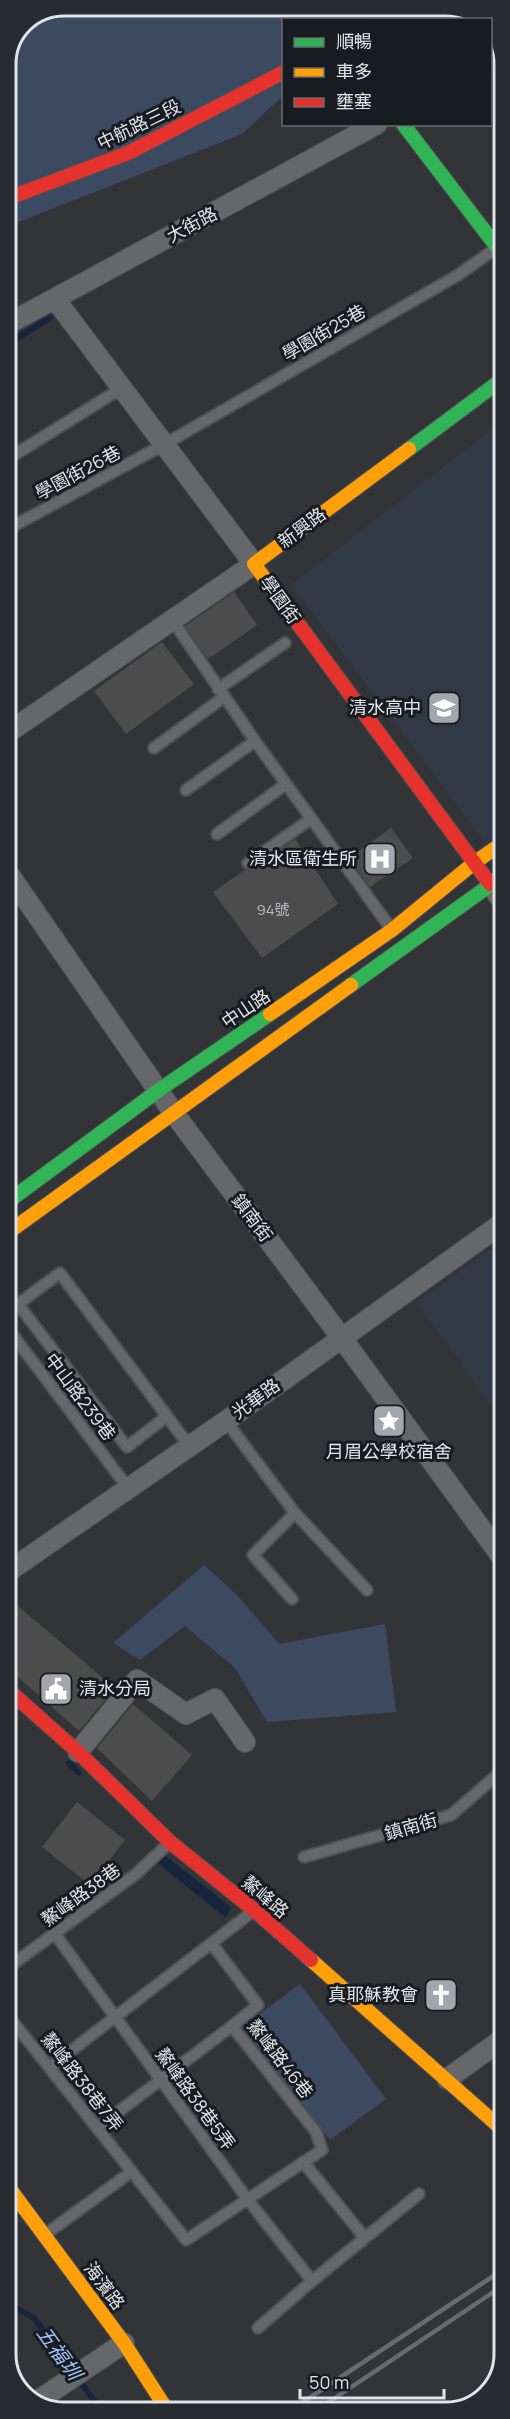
<svg xmlns="http://www.w3.org/2000/svg" width="510" height="2419" viewBox="0 0 510 2419" font-family="Manrope,'Noto Sans TC',sans-serif">
	<style>
		.built { fill: #313946 }
		.green { fill: #3c4a61 }
		.water { fill: #16243d }
		.lines { fill: none; stroke-linecap: round; stroke-linejoin: round }
		.stream { stroke: #16243d; stroke-width: 6 }
		.building { fill: #4d4c4c }
		.lane-casing { stroke: #4e5154; stroke-width: 14 }
		.street-casing { stroke: #4e5154; stroke-width: 22 }
		.fast-casing { stroke: #4e5154; stroke-width: 16 }
		.slow-casing { stroke: #4e5154; stroke-width: 16 }
		.jam-casing { stroke: #4e5154; stroke-width: 16 }
		.lane { stroke: #65676a; stroke-width: 10 }
		.street { stroke: #65676a; stroke-width: 20 }
		.fast { stroke: #30b455; stroke-width: 14 }
		.slow { stroke: #ff9f0a; stroke-width: 14 }
		.jam { stroke: #e5322d; stroke-width: 14 }
		.rail { stroke: #686a6d; stroke-width: 4.5 }
		.labels { text-anchor: middle; stroke-width: 6; stroke-linejoin: round; paint-order: stroke }
		.number-label { font-size: 15px; fill: #bbbec2 }
		.street-label { font-size: 18px; fill: #e0e4ea; stroke: #181b1f }
		.poi-label { font-size: 18px; fill: #e0e4ea; stroke: #181b1f; text-anchor: end }
		.water-label { font-size: 20px; font-style: italic; fill: #a1c1f8; stroke: #181b1f }
		.rim { fill: none; stroke: #e0e4ea; stroke-width: 3 }
	</style>
	<rect width="100%" height="100%" fill="#323438"/>
	<path class="built" d="M504 420V831L486 844 291 585Z
		M504 1240V1423L416 1302Z"/>
	<path class="green" d="M64 6H381L367 19 284 20 283 96 242 134 6 227V64L23 23Z
		M204 1565 237 1595 279 1644 385 1624 396 1712 267 1722 235 1668 185 1626 140 1660 113 1643Z
		M300 1984 386 2099 330 2140 242 2027Z"/>
	<path class="water" d="M163 1854 231 1907 226 1918 156 1862Z"/>
	<g class="lines">
		<path class="stream" d="M6 345 50 318
			M69 1763 79 1773
			M7 2303 34 2318 103 2413"/>
	</g>
	<path class="building" d="M234 592 257 625 208 659 185 626Z
		M162 642 194 684 126 734 94 691Z
		M391 828 413 858 370 887 349 858Z
		M295 839 338 904 262 958 213 892 245 870 252 869Z
		M6 1596 115 1688 79 1731 17 1676 6 1672Z
		M133 1704 192 1755 152 1801 97 1748Z
		M77 1802 125 1840 90 1885 42 1847Z"/>
	<g class="lines">
		<defs>
			<path id="lane" d="M477 20 478 19
				M6 460 122 388
				M6 530 165 444 458 275 495 249
				M173 621 255 741 392 930
				M218 689 285 643
				M154 748 224 697
				M186 790 255 741
				M217 834 286 784
				M248 863 311 819
				M6 1326 128 1488
				M167 1416 127 1447 18 1304 60 1273 190 1447
				M226 1421 295 1513 367 1590
				M292 1599 253 1555 295 1513
				M304 1857 451 1815 504 1769
				M55 1934 248 2200 312 2281
				M6 1969 136 1874 170 1842
				M6 2013 186 2240 322 2150 316 2132 232 2026 258 2005 212 1944
				M50 2067 252 1912
				M97 2128 232 2026
				M303 2162 365 2238
				M46 2234 131 2172
				M258 2328 312 2281 419 2194"/>
			<path id="street" d="M490 69 503 63
				M6 325 377 124
				M6 734 254 564 55 299
				M6 870 173 1112 341 1337 504 1560
				M490 884 504 903
				M6 1573 226 1421 504 1222
				M78 1752 137 1680 186 1714 215 1699 245 1742
				M447 2079 504 2038
				M36 2402 124 2343"/>
			<path id="fast" d="M403 124 503 255
				M409 449 504 378
				M351 985 504 875
				M6 1203 159 1090 270 1014"/>
			<path id="slow" d="M285 606 254 564 409 449
				M270 1014 392 930 474 863 504 842
				M6 1234 351 985
				M311 1960 504 2131
				M7 2185 124 2343 169 2413"/>
			<path id="jam" d="M6 199 128 153 284 72
				M285 606 490 884
				M6 1688 78 1752 170 1842 254 1910 311 1960"/>
		</defs>
		<use href="#lane" class="lane-casing"/>
		<use href="#street" class="street-casing"/>
		<use href="#fast" class="fast-casing"/>
		<use href="#slow" class="slow-casing"/>
		<use href="#jam" class="jam-casing"/>
		<use href="#lane" class="lane"/>
		<use href="#street" class="street"/>
		<use href="#fast" class="fast"/>
		<use href="#slow" class="slow"/>
		<use href="#jam" class="jam"/>
		<path class="rail" d="M288 2412 504 2269
			M314 2412 504 2285"/>
	</g>
	<defs>
		<symbol id="school-square" viewBox="-11 -11 22 22"><rect x="-9" y="-9" width="18" height="18" rx="4" fill="#a3a6ac" stroke="#181b1f"/><path d="M0-5L7-2L0 1L-7-2ZM-4 1L0 2.5L4 1V4Q0 6-4 4Z" fill="#fff"/></symbol>
		<symbol id="hospital-square" viewBox="-11 -11 22 22"><rect x="-9" y="-9" width="18" height="18" rx="4" fill="#a3a6ac" stroke="#181b1f"/><path d="M-5-5h3v3.5h4V-5h3V5h-3V1.5h-4V5h-3Z" fill="#fff"/></symbol>
		<symbol id="sight-square" viewBox="-11 -11 22 22"><rect x="-9" y="-9" width="18" height="18" rx="4" fill="#a3a6ac" stroke="#181b1f"/><path d="M0-6L1.8-2.2L6-1.7L2.9 1.2L3.7 5.4L0 3.3L-3.7 5.4L-2.9 1.2L-6-1.7L-1.8-2.2Z" fill="#fff"/></symbol>
		<symbol id="civic-square" viewBox="-11 -11 22 22"><rect x="-9" y="-9" width="18" height="18" rx="4" fill="#a3a6ac" stroke="#181b1f"/><path d="M-.6-6.5H3V-4.5H.6V-3L4-1V1h2V6H-6V1h2V-1L-.6-3ZM-1.2 2.5V6h2.4V2.5Z" fill="#fff"/></symbol>
		<symbol id="church-square" viewBox="-11 -11 22 22"><rect x="-9" y="-9" width="18" height="18" rx="4" fill="#a3a6ac" stroke="#181b1f"/><path d="M-1.2-6h2.4v3.5h3.3v2.4h-3.3V6h-2.4V-.1h-3.3v-2.4h3.3Z" fill="#fff"/></symbol>
	</defs>
	<g fill-rule="evenodd">
		<use href="#school-square" x="425" y="689" width="38" height="38"/>
		<use href="#hospital-square" x="361" y="840" width="38" height="38"/>
		<use href="#sight-square" x="370" y="1402" width="38" height="38"/>
		<use href="#civic-square" x="37" y="1670" width="38" height="38"/>
		<use href="#church-square" x="422" y="1976" width="38" height="38"/>
	</g>
	<g class="labels">
		<g class="number-label">
			<text x="273" y="915">94號</text>
		</g>
		<g class="street-label">
			<text transform="translate(139 125) rotate(-26)" y="6">中航路三段</text>
			<text transform="translate(192 225) rotate(-28)" y="6">大街路</text>
			<text transform="translate(324 333) rotate(-30)" y="6">學園街25巷</text>
			<text transform="translate(78 473) rotate(-28)" y="6">學園街26巷</text>
			<text transform="translate(302 528) rotate(-37)" y="6">新興路</text>
			<text transform="translate(280 600) rotate(54)" y="6">學園街</text>
			<text transform="translate(246 1009) rotate(-34)" y="6">中山路</text>
			<text transform="translate(252 1218) rotate(53)" y="6">鎮南街</text>
			<text transform="translate(80 1397) rotate(53)" y="6">中山路239巷</text>
			<text transform="translate(256 1399) rotate(-36)" y="6">光華路</text>
			<text transform="translate(411 1827) rotate(-16)" y="6">鎮南街</text>
			<text transform="translate(81 1895) rotate(-36)" y="6">鰲峰路38巷</text>
			<text transform="translate(265 1897) rotate(40)" y="6">鰲峰路</text>
			<text transform="translate(280 2059) rotate(52)" y="6">鰲峰路46巷</text>
			<text transform="translate(82 2082) rotate(52)" y="6">鰲峰路38巷7弄</text>
			<text transform="translate(195 2099) rotate(54)" y="6">鰲峰路38巷5弄</text>
			<text transform="translate(104 2286) rotate(53)" y="6">海濱路</text>
		</g>
		<g class="poi-label">
			<text x="421" y="714">清水高中</text>
			<text x="357" y="865">清水區衛生所</text>
			<text x="389" y="1458" text-anchor="middle">月眉公學校宿舍</text>
			<text x="79" y="1695" text-anchor="start">清水分局</text>
			<text x="418" y="2001">真耶穌教會</text>
		</g>
		<g class="water-label">
			<text transform="translate(59 2353) rotate(54)" y="7">五福圳</text>
		</g>
	</g>
	<path d="M0 0H510V2419H0ZM64 16H446A48 48 0 0 1 494 64V2354A48 48 0 0 1 446 2402H64A48 48 0 0 1 16 2354V64A48 48 0 0 1 64 16Z" fill="#282b2f" fill-rule="evenodd"/>
	<path class="rim" d="M64 16H446A48 48 0 0 1 494 64V2354A48 48 0 0 1 446 2402H64A48 48 0 0 1 16 2354V64A48 48 0 0 1 64 16Z"/>
	<rect x="282" y="18" width="210" height="108" fill="#181b1f" stroke="#686b70" stroke-width="1.5"/>
	<rect x="294" y="38" width="30" height="9" fill="#30b455" stroke="#686b70" stroke-width="1.5"/>
	<text x="336" y="48" font-size="18" fill="#e0e4ea">順暢</text>
	<rect x="294" y="68" width="30" height="9" fill="#ff9f0a" stroke="#686b70" stroke-width="1.5"/>
	<text x="336" y="78" font-size="18" fill="#e0e4ea">車多</text>
	<rect x="294" y="98" width="30" height="9" fill="#e5322d" stroke="#686b70" stroke-width="1.5"/>
	<text x="336" y="108" font-size="18" fill="#e0e4ea">壅塞</text>
	<path d="M300 2389v9h144v-9" fill="none" stroke="#e0e4ea" stroke-width="3"/>
	<text x="309" y="2389" font-size="18" fill="#e0e4ea" stroke="#181b1f" stroke-width="4.5" paint-order="stroke">50 m</text>
</svg>
